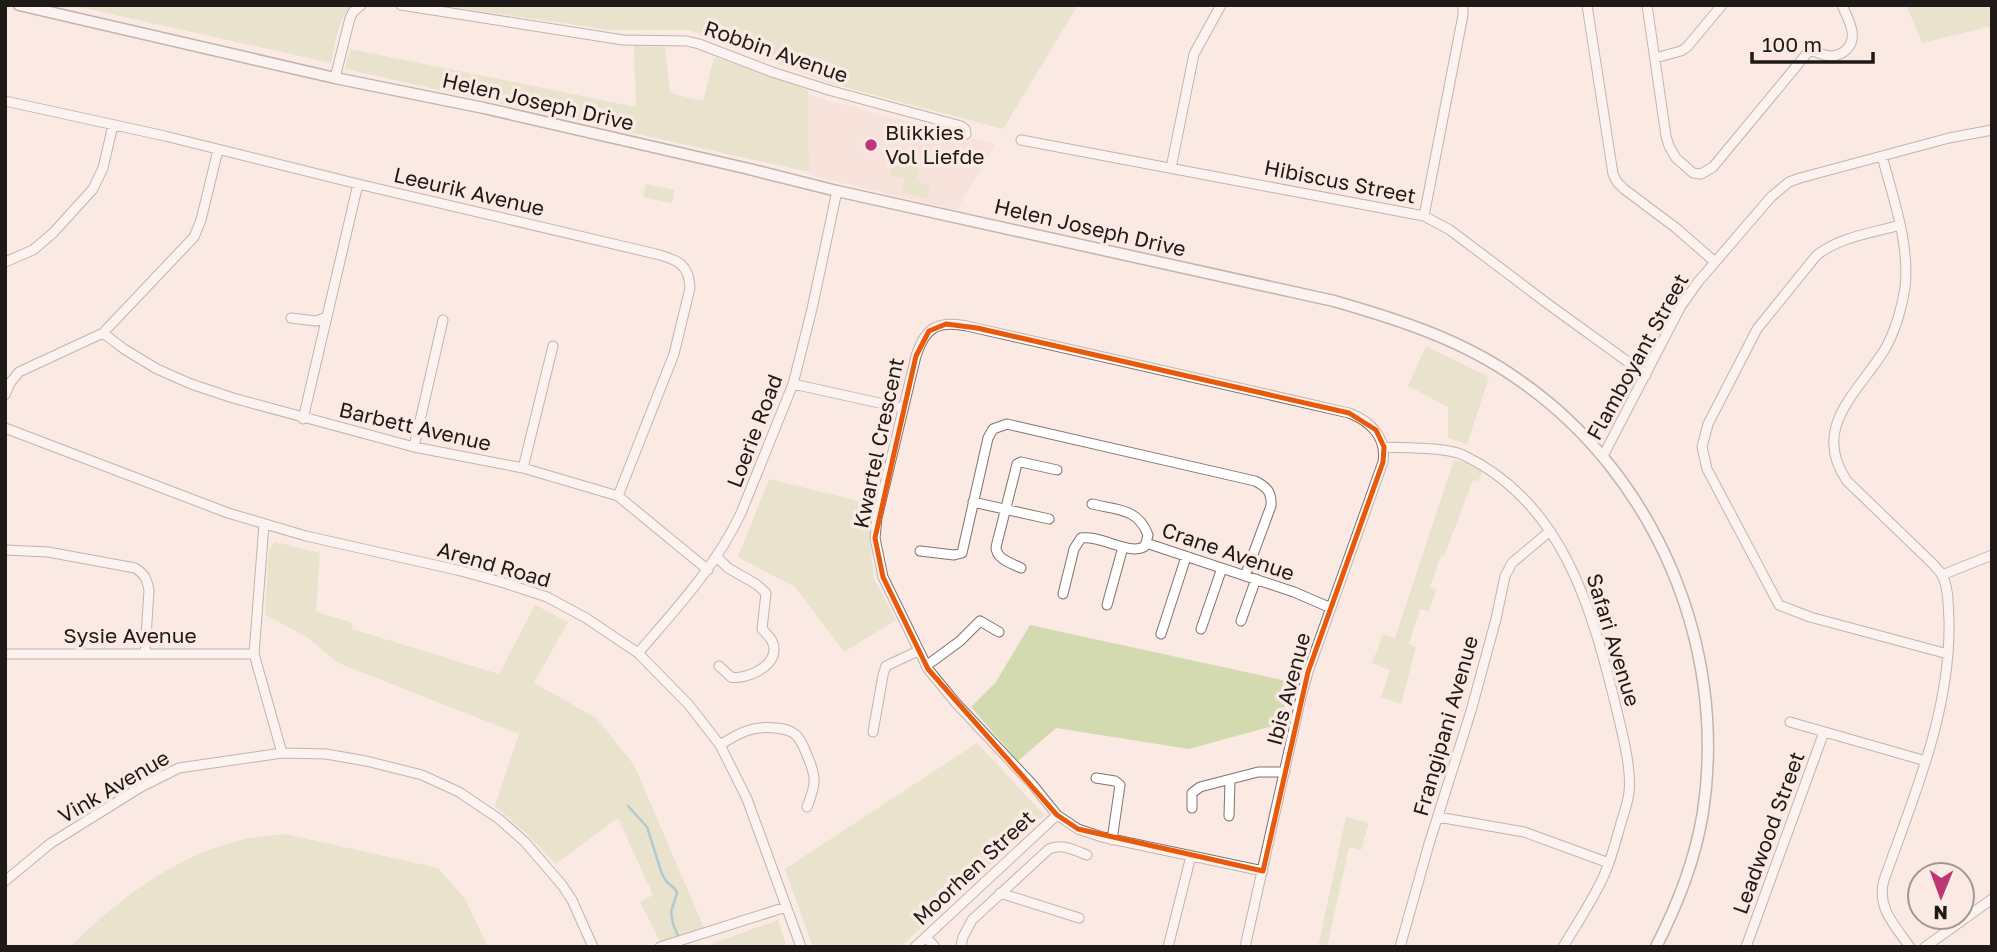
<svg xmlns="http://www.w3.org/2000/svg" width="1997" height="952" viewBox="0 0 1997 952" font-family="'Golos Text',sans-serif">
	<style>
		.built { fill: #f3dbd1 }
		.green { fill: #d4dab0 }
		.lines { fill: none; stroke-linecap: round; stroke-linejoin: round }
		.stream { stroke: #5ba2b9; stroke-width: 2.5 }
		.minor-casing { stroke: #80726d; stroke-width: 11 }
		.tertiary-casing { stroke: #80726d; stroke-width: 13 }
		.minor { stroke: #fff; stroke-width: 9 }
		.tertiary { stroke: #fff; stroke-width: 10 }
		.marked { fill: none; stroke: #e8590c; stroke-width: 5; stroke-linejoin: round }
		.poi-dot { fill: #be3675; stroke: #faeae3; stroke-width: 2.5 }
		.labels { text-anchor: middle; stroke-width: 7; stroke-linejoin: round; paint-order: stroke }
		.street-label { font-size: 21px; fill: #1f1a18; stroke: #faeae3 }
		.poi-label { font-size: 21px; fill: #1f1a18; stroke: #faeae3; text-anchor: start }
	</style>
	<rect width="100%" height="100%" fill="#faeae3"/>
	<path class="built" d="M808 95 929 127 995 144 957 210 809 175Z"/>
	<path class="green" d="M71 5H352C337 19 335 45 331 63Z
		M440 5H1078L1003 129 833 84 689 30H611Z
		M1906 5H1992V26L1922 43Z
		M634 46 665 47 670 93 703 101 714 57 808 90 809 172 345 69 350 49 636 107Z
		M893 160 919 166 918 178 922 184 930 186 927 199 902 193 905 179 890 176Z
		M646 184 674 190 672 203 643 197Z
		M1426 346 1489 377 1467 444 1448 438V407L1408 386Z
		M1454 460 1466 463 1482 472 1478 481 1473 480 1444 556 1441 555 1430 587 1436 590 1429 611 1420 609 1409 644 1416 647 1401 704 1381 697 1390 670 1372 663 1383 634 1395 638Z
		M769 479 874 505 870 542 874 579 896 620 844 652 795 587 738 557Z
		M275 542 320 553 316 612 353 623 352 629 499 674 535 605 568 622 534 683 596 718 634 765 705 930 662 945 640 902 653 895 618 818 556 864 527 834 495 806 519 734 338 663 308 638 265 614 269 550Z
		M1030 625 1291 682 1280 724 1189 749 1056 728 1018 761 971 707 996 682Z
		M977 743 1044 815 900 947H813L785 869Z
		M1346 817 1369 823 1361 850 1349 847 1327 947H1318Z
		M285 834 438 868 465 899 488 947H70C117 900 172 858 237 841 252 837 269 836 285 834Z
		M778 920 787 947H703Z"/>
	<g class="lines">
		<path class="stream" d="M628 806 647 827 662 874 666 881 675 889 677 893 671 912 673 924 679 938"/>
		<defs>
			<path id="minor" d="M401 5 623 40 687 41 699 44 772 72 832 91 961 126 965 129 966 134
				M1587 5 1613 174 1617 182 1624 189 1676 228 1715 262
				M1647 5 1666 136 1669 146 1676 158 1693 173 1701 174 1713 167 1809 51C1817 51 1823 56 1831 56 1838 56 1843 53 1847 49 1859 37 1848 19 1842 5
				M1655 58 1681 51 1687 47 1722 5
				M335 78 350 18 353 12 361 5
				M5 101 165 136 358 184 656 254C678 260 689 264 690 288L674 354 618 496
				M1021 140 1424 216 1450 230 1548 304 1646 375
				M1882 156C1893 198 1910 244 1905 288 1902 307 1895 332 1885 349 1859 392 1810 427 1847 481L1933 564C1936 568 1941 572 1943 577 1949 590 1948 606 1949 620 1951 710 1914 796 1884 880 1876 907 1895 926 1910 947
				M1171 168 1194 54 1221 5
				M1424 216 1463 15V5
				M1900 225C1873 233 1838 237 1816 256L1757 329 1708 424 1702 447 1707 469 1779 605 1810 617 1948 654
				M5 262 33 250 53 233 93 189 103 168 113 125
				M291 318 316 321 327 317
				M103 333 124 349 157 369 191 384 233 398 414 447 523 468 618 496 708 570
				M793 384 902 408
				M5 395 10 383 19 372 103 333 194 237 201 220 218 150
				M303 419 358 184
				M5 428 228 513 306 536 457 570 501 582 547 597 586 618 638 653 689 705 720 745 747 799 801 947
				M414 447 443 320
				M1384 447C1405 448 1445 447 1463 455 1562 502 1591 606 1615 703 1621 728 1632 768 1629 792 1628 802 1624 813 1621 823 1616 840 1612 857 1605 873 1595 897 1576 925 1563 947
				M1603 456 1681 306 1698 282 1771 197 1789 182 1800 178 1949 138 1992 130
				M523 468 553 346
				M973 502 1049 519
				M1092 504C1117 510 1138 508 1148 535L1146 543
				M264 524 254 654 282 753
				M1146 543 1294 592 1331 608
				M5 550 48 552 135 568C145 574 147 580 149 590L145 653
				M920 551 954 555 962 553 988 438 993 429 1007 424 1255 481C1267 487 1272 492 1271 506L1245 576
				M717 557 728 568 756 584 766 593 762 629C767 635 774 640 774 648 775 667 746 680 731 677L719 666
				M1021 568C1011 563 996 559 996 547L1017 464 1021 462 1057 470
				M1942 575 1992 555
				M1063 594 1074 549 1081 538C1101 535 1128 555 1144 547L1146 543
				M1107 605 1123 547
				M1241 621 1256 579
				M1201 629 1222 568
				M1161 634 1186 557
				M638 653C676 609 716 566 741 513L793 384 812 309 837 191
				M5 654H254
				M926 666 960 641 980 621 999 632
				M1790 722 1926 761
				M873 732 883 675 886 666 918 651
				M720 745C739 733 753 725 776 728 784 729 791 730 796 735 802 741 804 748 807 755 817 778 816 784 807 807
				M1096 778 1115 781 1120 785 1112 840
				M1192 808V793L1200 787 1258 772H1285
				M1229 816 1230 780
				M1438 817 1524 832 1609 863
				M5 881 51 843 141 787 179 768 282 753 326 754 366 761 422 775 459 792 499 819 525 842 562 885 572 900 593 947
				M1000 893 1079 918
				M926 937 935 947
				M961 946 963 937 972 920 1049 849C1062 843 1074 850 1087 855
				M660 947 786 907
				M915 947 1057 815
				M1168 947 1191 856
				M1245 947 1301 697 1308 672 1383 462C1387 437 1370 421 1349 413L967 326C937 320 925 328 916 356L877 518 875 538 883 577 928 669 955 702 1032 784 1057 815 1078 829 1102 837 1263 871
				M1400 947 1429 844 1471 711 1496 619 1505 576 1512 563 1550 531
				M1746 947 1824 732
				M1925 947 1992 899"/>
			<path id="tertiary" d="M19 5 335 78 484 108 745 168 837 191 1334 301C1400 320 1463 340 1519 380 1656 475 1728 647 1703 812 1695 861 1678 903 1656 947"/>
		</defs>
		<use href="#minor" class="minor-casing"/>
		<use href="#tertiary" class="tertiary-casing"/>
		<use href="#minor" class="minor"/>
		<use href="#tertiary" class="tertiary"/>
	</g>
	<path d="M0 0H1997V952H0ZM946 324 977 328 1349 413 1376 430 1384 447 1383 462 1308 672 1263 871 1078 829 1057 815 928 669 883 577 875 538 916 356 929 331Z" fill="#faeae3" fill-opacity=".55" fill-rule="evenodd"/>
	<path class="marked" d="M946 324 977 328 1349 413 1376 430 1384 447 1383 462 1308 672 1263 871 1078 829 1057 815 928 669 883 577 875 538 916 356 929 331Z"/>
	<circle class="poi-dot" cx="871" cy="145" r="7"/>
	<g class="labels">
		<g class="street-label">
			<text transform="translate(776 52) rotate(19)" y="7">Robbin Avenue</text>
			<text transform="translate(538 102) rotate(13)" y="7">Helen Joseph Drive</text>
			<text transform="translate(1340 182) rotate(11)" y="7">Hibiscus Street</text>
			<text transform="translate(469 192) rotate(13)" y="7">Leeurik Avenue</text>
			<text transform="translate(1090 228) rotate(13)" y="7">Helen Joseph Drive</text>
			<text transform="translate(1638 357) rotate(-61)" y="7">Flamboyant Street</text>
			<text transform="translate(415 427) rotate(13)" y="7">Barbett Avenue</text>
			<text transform="translate(755 431) rotate(-69)" y="7">Loerie Road</text>
			<text transform="translate(879 443) rotate(-78)" y="7">Kwartel Crescent</text>
			<text transform="translate(1228 552) rotate(19)" y="7">Crane Avenue</text>
			<text transform="translate(494 565) rotate(16)" y="7">Arend Road</text>
			<text x="130" y="643">Sysie Avenue</text>
			<text transform="translate(1613 640) rotate(73)" y="7">Safari Avenue</text>
			<text transform="translate(1289 689) rotate(-75)" y="7">Ibis Avenue</text>
			<text transform="translate(1446 726) rotate(-74)" y="7">Frangipani Avenue</text>
			<text transform="translate(114 787) rotate(-30)" y="7">Vink Avenue</text>
			<text transform="translate(1769 833) rotate(-70)" y="7">Leadwood Street</text>
			<text transform="translate(974 868) rotate(-43)" y="7">Moorhen Street</text>
		</g>
		<g class="poi-label">
			<text x="885" y="140">Blikkies<tspan x="885" dy="24">Vol Liefde</tspan></text>
		</g>
	</g>
	<rect width="1997" height="952" fill="none" stroke="#1f1a18" stroke-width="14"/>
	<g transform="translate(1941 896) rotate(181)"><circle r="33" fill="#faeae3" stroke="#a29792" stroke-width="2"/>
	<path d="M0-5L12 26L0 18L-12 26Z" fill="#be3675"/>
	<text y="-10" font-size="19" font-weight="bold" text-anchor="middle" fill="#1f1a18">N</text>
	</g>
	<path d="M1752 52v10h121v-10" fill="none" stroke="#1f1a18" stroke-width="3.5"/>
	<text x="1762" y="52" font-size="21" fill="#1f1a18" stroke="#faeae3" stroke-width="5" paint-order="stroke">100 m</text>
</svg>
